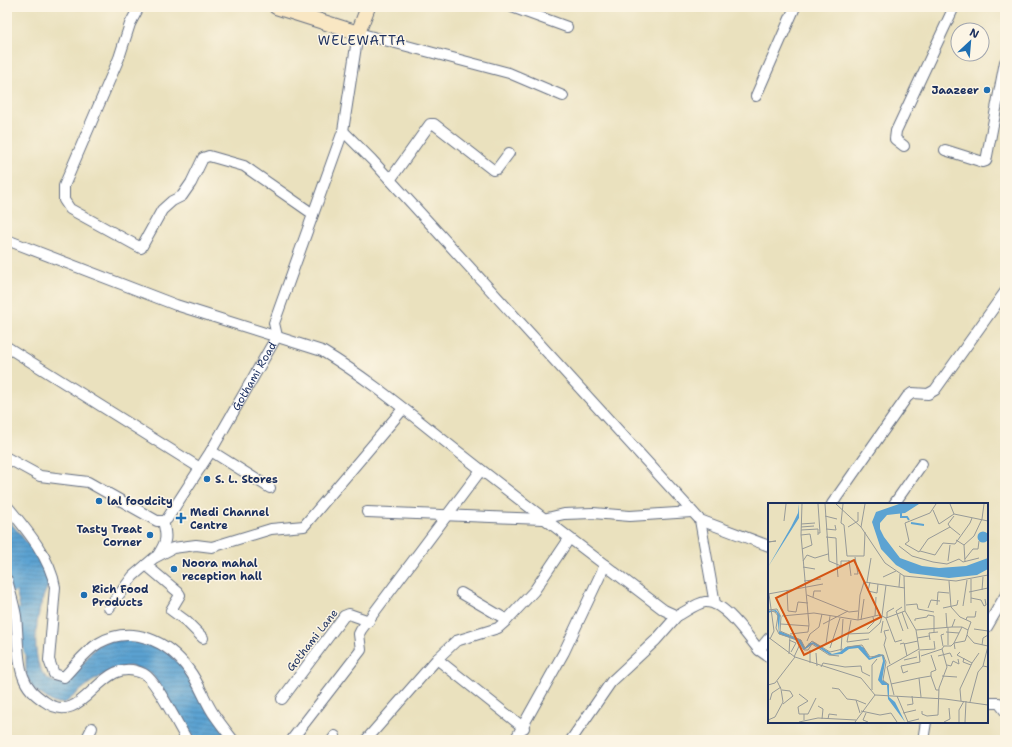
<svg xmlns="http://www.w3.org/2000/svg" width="1012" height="747" viewBox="0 0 1012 747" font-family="'Shantell Sans',sans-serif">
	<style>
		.water { fill: url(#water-rules); stroke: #3c6998 }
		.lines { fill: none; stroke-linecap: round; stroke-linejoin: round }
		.canal { stroke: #5ca3d2; stroke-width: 9 }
		.street-casing { stroke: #636d80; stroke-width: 12 }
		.secondary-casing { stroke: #636d80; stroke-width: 16 }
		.street { stroke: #fff; stroke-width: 10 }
		.secondary { stroke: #f9e7c3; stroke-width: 14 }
		.poi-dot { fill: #1f6fb2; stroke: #fcf5e5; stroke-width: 1.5 }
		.labels { text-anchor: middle; stroke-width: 3; stroke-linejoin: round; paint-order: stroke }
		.poi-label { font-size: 11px; font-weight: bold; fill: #1b2f5e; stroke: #fcf5e5; text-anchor: start }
		.street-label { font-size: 11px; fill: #1b2f5e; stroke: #fcf5e5 }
		.quarter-label { font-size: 13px; letter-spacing: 1px; fill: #1b2f5e; stroke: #fcf5e5 }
		.inset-river { fill: none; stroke: #5ca3d2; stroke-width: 2 }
		.inset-road { fill: none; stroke: #979a98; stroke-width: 1 }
		.view { fill: #d45514; fill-opacity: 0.15; stroke: #d45514; stroke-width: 2 }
		.inset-edge { fill: none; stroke: #1b2f5e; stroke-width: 2 }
	</style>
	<defs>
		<pattern id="water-rules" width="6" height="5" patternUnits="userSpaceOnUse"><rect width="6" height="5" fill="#5ca3d2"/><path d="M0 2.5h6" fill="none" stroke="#4b85ae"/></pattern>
	</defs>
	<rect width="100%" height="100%" fill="#fcf5e5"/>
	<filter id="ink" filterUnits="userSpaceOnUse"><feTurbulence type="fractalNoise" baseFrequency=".025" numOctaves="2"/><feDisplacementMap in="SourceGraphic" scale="8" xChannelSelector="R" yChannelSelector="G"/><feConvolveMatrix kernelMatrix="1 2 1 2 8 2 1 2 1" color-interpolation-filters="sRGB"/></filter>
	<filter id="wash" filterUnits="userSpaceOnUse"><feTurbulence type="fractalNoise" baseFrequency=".012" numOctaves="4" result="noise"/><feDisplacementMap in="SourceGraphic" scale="16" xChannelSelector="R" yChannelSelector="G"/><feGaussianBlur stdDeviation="0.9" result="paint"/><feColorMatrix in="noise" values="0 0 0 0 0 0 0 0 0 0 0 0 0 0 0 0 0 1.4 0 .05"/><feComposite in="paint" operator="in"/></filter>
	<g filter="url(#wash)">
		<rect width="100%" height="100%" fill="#eae1be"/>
		<path class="water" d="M7 518 45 565 49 585C36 603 24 679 57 682 73 683 84 660 94 649 99 642 113 639 122 639 128 639 137 637 143 639 185 653 208 704 229 740H190L169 700 150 672 130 666 114 669 91 682 65 703H54L34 690 26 676V636L10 563 7 558Z"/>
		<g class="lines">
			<path class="canal" d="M7 561 13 588
				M19 613 28 651"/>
		</g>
	</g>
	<g filter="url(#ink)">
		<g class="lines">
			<defs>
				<g id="street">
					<path d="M139 7 130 24 119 58 64 186V200L70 209 141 248 162 210 172 201 182 196 191 183 203 158 209 156 244 166 313 214"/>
					<path d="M512 7 567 27"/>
					<path d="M756 96 795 7"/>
					<path d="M343 131 372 160 700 520 769 546"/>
					<path d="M904 146 895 139 896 131 954 7"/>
					<path d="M945 150 983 162 986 161 1005 62"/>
					<path d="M390 180 430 124H434L493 170 497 169 509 153"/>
					<path d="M7 240 176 305 322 351C371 380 416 419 461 454 528 507 596 558 664 610L677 616C685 612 697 603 705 602 724 600 748 637 759 650L769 638"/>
					<path d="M7 347 200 468"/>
					<path d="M211 451 270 488"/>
					<path id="s1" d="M7 458 40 476 88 482 157 521H163L167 519 211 451 277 336 274 323 277 315 343 131 358 33 509 73 563 96"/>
					<path d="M832 504 907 397 912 393 928 394 935 390 1005 292"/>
					<path d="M894 504 922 464"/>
					<path d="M7 506C26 529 50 557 55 587L49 660 54 674 64 677C75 666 85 651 99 643 132 624 168 641 189 670 199 683 204 699 213 713 219 722 226 731 233 740"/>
					<path d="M367 512 543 519 564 514 593 513 630 516 692 512"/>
					<path d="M700 520 715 604"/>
					<path d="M158 555C167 541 167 537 163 521"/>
					<path d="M146 565 178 592 180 595 171 610 186 621 203 638"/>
					<path d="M7 580C10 592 14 604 16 616 18 632 17 662 23 676 27 688 34 694 44 701 86 732 98 651 144 674 156 680 179 727 187 740"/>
					<path d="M461 593 507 620"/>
					<path d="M109 608 133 576 154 558 173 548 196 545 212 547 271 529 304 526 403 409"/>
					<path d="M987 627 1005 596"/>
					<path d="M759 650 769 657"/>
					<path d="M437 659 524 728"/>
					<path d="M282 699 344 616 349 614 369 621"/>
					<path d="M987 703H999L1005 711"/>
					<path d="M293 738 361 650 359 634 361 630 481 470"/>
					<path d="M86 740 92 728"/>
					<path d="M332 740 335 736"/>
					<path d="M366 740 437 659 456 641 498 628 507 620 534 591 569 539"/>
					<path d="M515 740 564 652 605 565"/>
					<path d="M571 740 611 682 656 640 677 616"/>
					<path d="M923 740 926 722"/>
				</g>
				<path id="secondary" d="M276 7 358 33 368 7"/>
			</defs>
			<use href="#street" class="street-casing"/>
			<use href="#secondary" class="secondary-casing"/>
			<use href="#street" class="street"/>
			<use href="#secondary" class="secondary"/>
		</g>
	</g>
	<g class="poi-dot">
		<circle cx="987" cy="90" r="4"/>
		<circle cx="207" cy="479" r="4"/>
		<circle cx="99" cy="501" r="4"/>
		<path d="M179 512h4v4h4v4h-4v4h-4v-4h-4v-4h4z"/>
		<circle cx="150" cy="535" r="4"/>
		<circle cx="174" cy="569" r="4"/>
		<circle cx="84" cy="595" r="4"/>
	</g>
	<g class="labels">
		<g class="poi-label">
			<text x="979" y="94" text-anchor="end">Jaazeer</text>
			<text x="215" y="483">S. L. Stores</text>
			<text x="107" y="505">lal foodcity</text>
			<text x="190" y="516">Medi Channel<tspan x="190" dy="13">Centre</tspan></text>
			<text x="142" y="533" text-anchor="end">Tasty Treat<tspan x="142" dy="13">Corner</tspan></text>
			<text x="182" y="567">Noora mahal<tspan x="182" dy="13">reception hall</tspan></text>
			<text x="92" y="593">Rich Food<tspan x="92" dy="13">Products</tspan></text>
		</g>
		<g class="street-label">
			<text dy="4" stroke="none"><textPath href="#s1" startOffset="343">Gothami Road</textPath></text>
			<text transform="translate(312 640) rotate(-52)" y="4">Gothami Lane</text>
		</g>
		<g class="quarter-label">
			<text x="362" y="45">WELEWATTA</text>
		</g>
	</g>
	<g transform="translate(768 503)">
		<rect width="220" height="220" fill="#eae1be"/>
		<path d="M31 1V15L0 64 23 24 30 10ZM131 1H151L137 10 119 12 112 20V26L116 34 132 55 154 63 171 65 198 63 220 55V66L209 72 181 75 142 70 128 62 113 46 104 19 108 9ZM209.5 34a5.5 5.5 0 1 1 11 0a5.5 5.5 0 1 1-11 0ZM8 107 12 112 11 128 33 137 37 145 41 140 46 139 64 151 72 149 78 144 91 142 96 145 102 155 111 151 116 152 117 159 114 177 121 181V194L127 199 137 219 120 196 119 182H114L110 177 115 158 114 153 101 157 90 145 81 146 74 151 62 152 45 141 36 147 30 138 11 131 9 110 6 108 0 110V108Z" fill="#5ca3d2"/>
		<path class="inset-river" d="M133 10V14H139L141 17M143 20 156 22"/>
		<path class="inset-road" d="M50 1 52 30H50M57 1 61 58 73 63V58H81M68 1 93 24 117 60 136 73 188 78 220 72M75 1 73 20 76 22 79 53H96L97 29M168 1 162 10 137 20 141 38 137 41 151 49 160 36 182 24M182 1 186 11 220 18M165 7 171 21 186 11M57 13 69 16M214 16 216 1M16 18 18 1M33 21 47 20M33 24 46 23M80 24 90 18V9M93 24 97 1M182 24 180 21 186 13M182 24 192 32M58 26 68 27 67 22M33 27 50 26V32M33 32 42 31 44 42 34 46M58 34 68 35 69 62M188 37 196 42 197 59M0 39 8 38 0 39M196 42 206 33 214 16M131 43 144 53 165 59 179 61 191 56 195 59 211 55M152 48 167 52 175 40 187 41 202 20 204 15M197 56 205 46H210L211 38M81 57 83 73M35 58 39 52 47 55 60 51M180 58 182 42M69 62 70 74M35 64 47 66M86 71H90L87 54M115 74 128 68M36 78 53 76M181 78 183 104 192 114 203 119 200 127M99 79 103 55M102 79 100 88 109 90 110 81M118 82 114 113 118 115 127 139 134 137M131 84 132 71M19 87 20 108 28 109 30 99 40 100M214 87 215 74M201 89 220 85M0 91 55 81M1 91 6 128 2 136M39 92 81 109 90 108M45 94 46 88H53M203 95 213 97 216 103 218 102 217 96M203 100V76M138 102 149 101 150 106 166 109M169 102 170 89 181 90M195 103 199 77M134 104 128 108 135 128M160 105 163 97 172 98M175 105 189 102 190 97M0 107 9 106 13 114 12 128 33 137 37 145 44 138 62 149 75 146M3 108 7 109 10 113 8 125 11 131 27 136 36 147H40L44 141 61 152 71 153M134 109 140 126M178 110 179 125M160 112 166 113V129M14 113 46 110 90 117 92 92 96 79 137 85M107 113 108 94M118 115 137 108M119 115V109L126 105M83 117 79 139 101 136M93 117 96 96M198 117 199 114H207L208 108M147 118V116L159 114 160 112M13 121 41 123M55 121 80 108M194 124 200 127 199 132 206 140 220 143 215 163M180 125V142M99 126 106 119 105 114M206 126 220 128M148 127 184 124 187 116M178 129 191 130M113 130 115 118M22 131 40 129 41 122 33 32 34 1M79 131 101 130 112 120 114 113 111 112 90 117M0 134 27 154 93 175 107 192 177 196 220 202M149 135 161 133M21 137 28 140 23 149M162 137 161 130 170 129M39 138 42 131 51 124 54 111M58 141 62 113M132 141 136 140 139 153M136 141 150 138M116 142 122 161M116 142 118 135 116 128 121 127M214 142 215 135 220 132M175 143 173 132 176 131M79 144 94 142 102 154 115 152 118 159 115 177 121 182M62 145 72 115M187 146 186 140 197 138 199 132M151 147 167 146 166 138M73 148 75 116M192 149 189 152 204 160 192 186 193 198M48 150 49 163M21 151 22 133M153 153 174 146M170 153 182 150 184 154M26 154 32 141M196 155 195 159 203 162M136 157 149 154M42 160V147M204 160 211 150M179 162 183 163 185 158 191 161 190 156M53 164 55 160 77 164 93 163 94 169 102 173M140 168 135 170 133 163 152 159 151 148M163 173V169L168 167 163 152M174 173 189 174M151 175 163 173 168 187H171M123 181 151 175 153 194M0 182 7 180 27 154M64 185 71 186 79 196 88 197M14 187 22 188 25 193 15 201M104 187V162L109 156M31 191 40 198 30 204 31 211H36V217M126 192 119 164 151 146 148 127 137 108 136 73M129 193 140 219M2 197 4 190 13 184M202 199 210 169 215 163 220 164M139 202 145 201 144 193M50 203 55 206 54 216M93 208 112 212 123 210 129 219M154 208V211L159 213 170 212 171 185 179 164 174 146 176 143H183L186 140 194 124H184M92 210 88 197 98 201M98 210 95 217 100 219M135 210 148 207M36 211H40L48 195M60 216 61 211 69 212M0 217 7 214 15 199 13 186 9 178M31 219 50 215 88 217M87 219 107 192M139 219 151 216M176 219 182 216 181 205M191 219V207L196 198M197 219 198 198"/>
		<path class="view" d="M86 57 113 114 36 152 8 95Z"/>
		<rect width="220" height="220" class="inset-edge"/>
	</g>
	<rect width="1012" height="747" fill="none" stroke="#fcf5e5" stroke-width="24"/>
	<g transform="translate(970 42) rotate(26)"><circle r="19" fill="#fcf5e5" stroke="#a2a6af"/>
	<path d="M0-3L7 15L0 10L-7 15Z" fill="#1f6fb2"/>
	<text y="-6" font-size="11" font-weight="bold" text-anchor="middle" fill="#1b2f5e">N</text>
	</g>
</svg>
